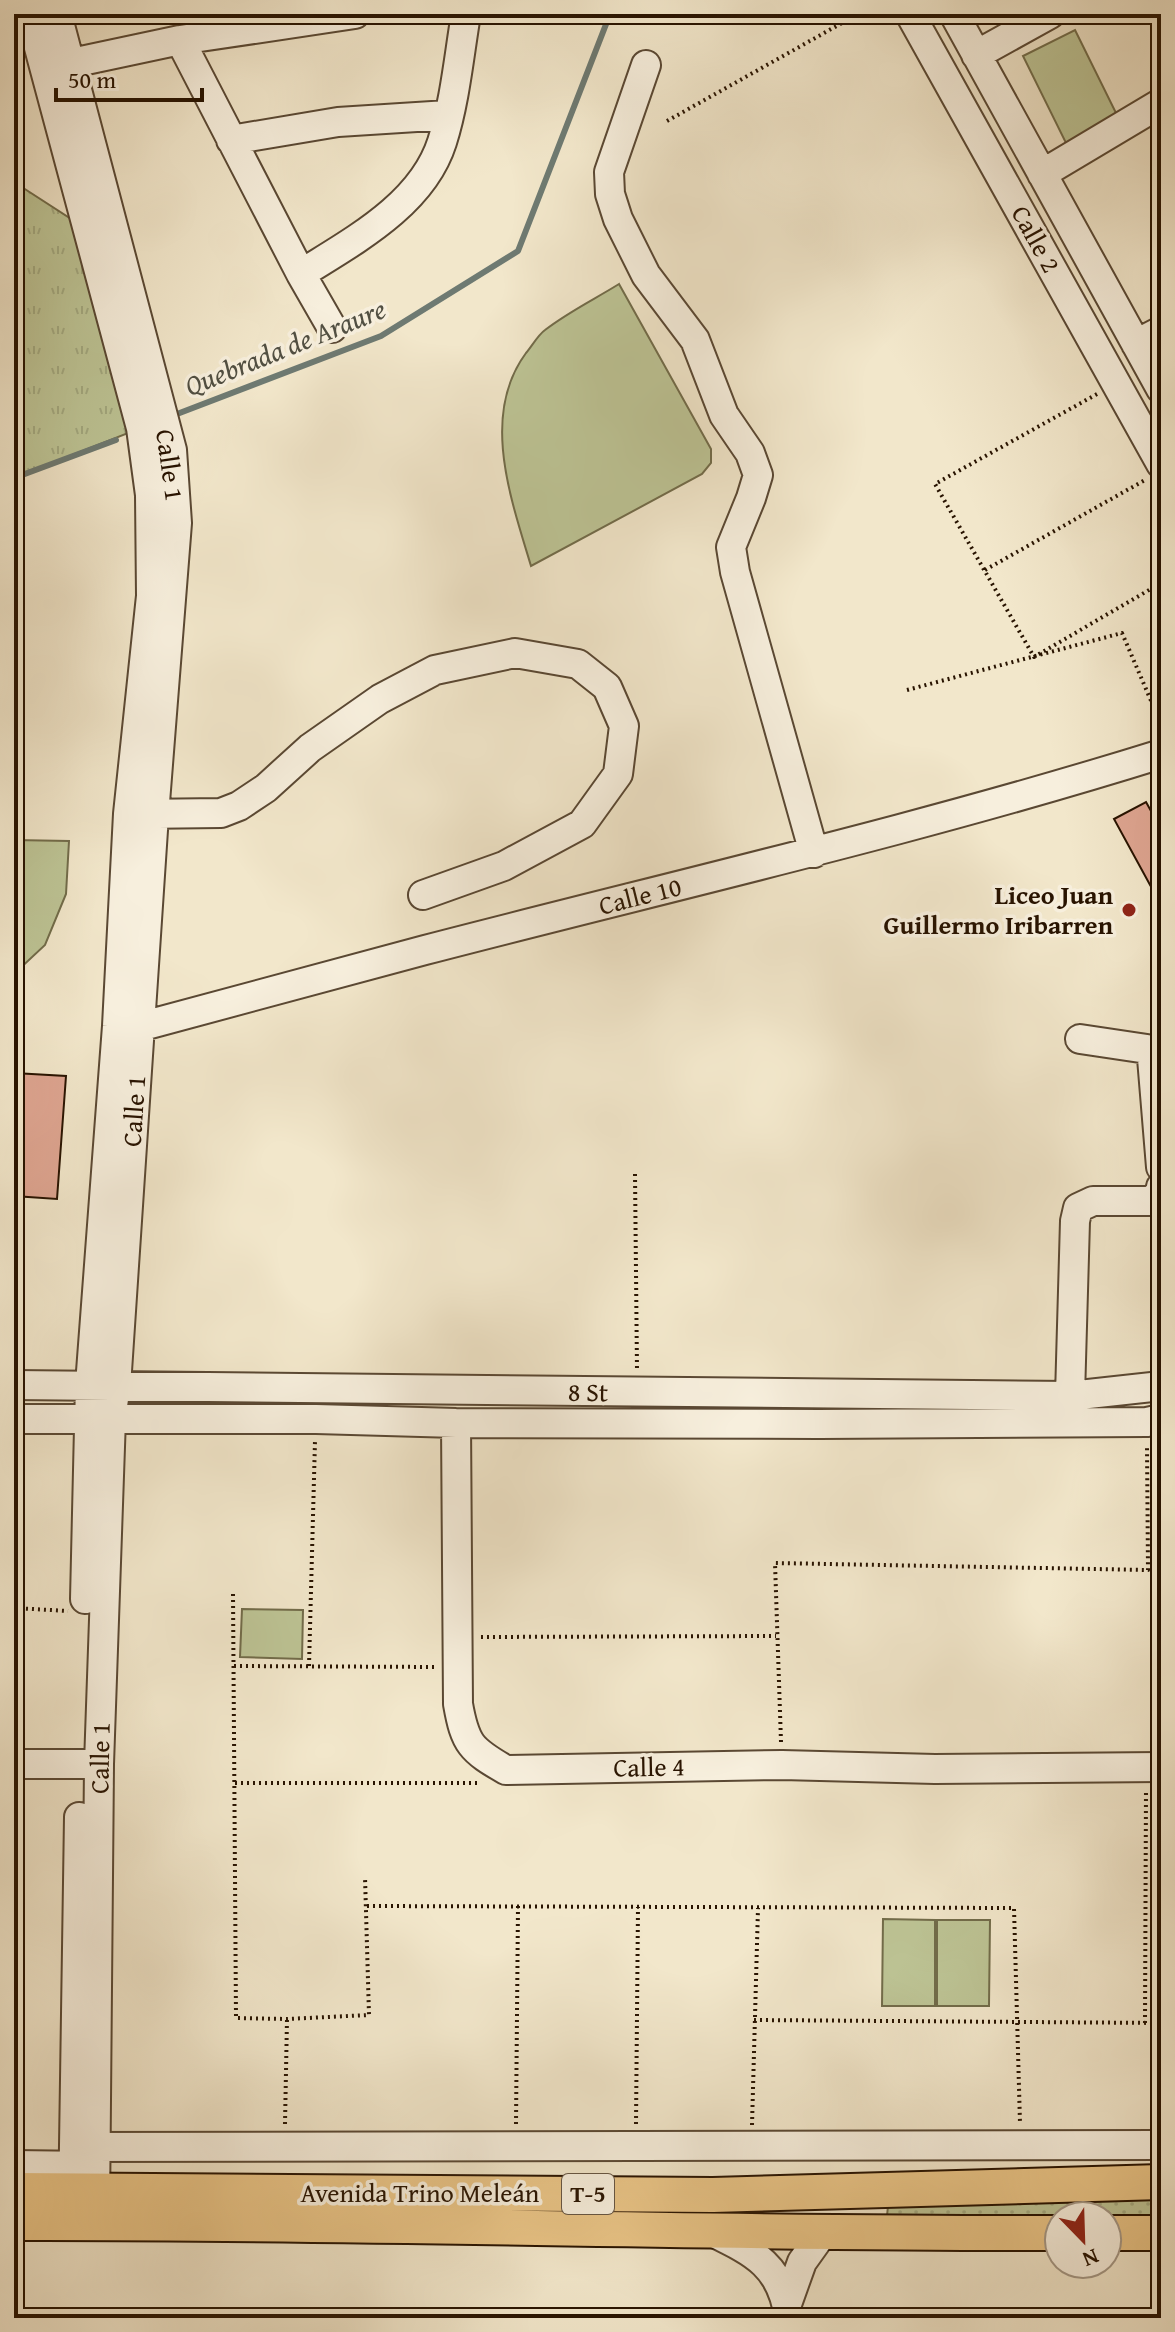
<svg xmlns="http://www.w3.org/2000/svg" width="1175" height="2332" viewBox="0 0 1175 2332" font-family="'Gentium Book Plus',serif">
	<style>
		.grass { fill: url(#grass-dots); stroke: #726c4a; stroke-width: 2 }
		.park { fill: url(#park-tufts); stroke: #726c4a; stroke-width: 2 }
		.pitch { fill: #bdc495; stroke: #726c4a; stroke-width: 2 }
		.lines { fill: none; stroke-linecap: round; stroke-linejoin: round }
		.stream { stroke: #6e7a72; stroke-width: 6 }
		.building { fill: #dea591; stroke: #281300; stroke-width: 2 }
		.minor-casing { stroke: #5a4833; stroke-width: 32 }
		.major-casing { stroke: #281300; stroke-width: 38 }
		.path { stroke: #281300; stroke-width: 4; stroke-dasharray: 2 4; stroke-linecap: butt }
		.minor { stroke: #f7efdd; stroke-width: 28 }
		.major { stroke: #e9c486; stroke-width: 34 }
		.poi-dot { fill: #8f2418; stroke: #f7efdd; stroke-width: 3 }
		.labels { text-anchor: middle; stroke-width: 7; stroke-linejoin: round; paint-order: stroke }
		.shield { fill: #f7efdd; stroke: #665542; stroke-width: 2 }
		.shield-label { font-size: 24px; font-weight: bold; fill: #281300 }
		.street-label { font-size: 26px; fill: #281300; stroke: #f7efdd }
		.poi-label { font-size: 26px; font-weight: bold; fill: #281300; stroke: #f7efdd; text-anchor: end }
		.water-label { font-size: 28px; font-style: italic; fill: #514f42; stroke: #f7efdd }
	</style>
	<defs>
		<pattern id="grass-dots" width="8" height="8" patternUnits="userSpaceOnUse" patternTransform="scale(2)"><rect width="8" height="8" fill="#bdc495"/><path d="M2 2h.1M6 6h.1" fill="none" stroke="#a2a87f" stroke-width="1.8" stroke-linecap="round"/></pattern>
		<pattern id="park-tufts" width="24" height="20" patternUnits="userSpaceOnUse" patternTransform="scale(2)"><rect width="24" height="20" fill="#bdc495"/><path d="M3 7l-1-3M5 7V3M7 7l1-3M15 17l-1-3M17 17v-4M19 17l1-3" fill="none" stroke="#a2a87f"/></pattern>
	</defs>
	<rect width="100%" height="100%" fill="#f2e7cb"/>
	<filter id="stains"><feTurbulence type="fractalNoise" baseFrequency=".0025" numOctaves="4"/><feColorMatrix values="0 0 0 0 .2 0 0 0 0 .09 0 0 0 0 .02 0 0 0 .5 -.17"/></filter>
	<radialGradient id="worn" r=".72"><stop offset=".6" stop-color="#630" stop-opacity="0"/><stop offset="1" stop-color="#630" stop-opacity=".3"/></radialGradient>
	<path class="grass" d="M1161 2197V2227L1107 2216H1059V2223L887 2216 888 2206Z"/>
	<path class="park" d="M14 182 88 230 141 428 14 478Z"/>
	<path class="pitch" d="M1075 30 1118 117 1066 143 1023 56Z
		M619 284 711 449V463L702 474 531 566C511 499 480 415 526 353 532 346 538 335 545 330 568 312 595 299 619 284Z
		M14 840 69 841 66 894 45 945 14 974Z
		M242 1609 303 1610 302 1659 240 1657Z
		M883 1919 935 1920V2006H882Z
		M937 1920H990L989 2006H937Z"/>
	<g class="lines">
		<path class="stream" d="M177 414 381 336 518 251 610 14
			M14 478 116 440"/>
	</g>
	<path class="building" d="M1146 802 1161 829V905L1114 819Z
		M14 1073 66 1076 57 1199 14 1196Z"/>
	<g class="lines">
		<defs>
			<path id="minor" d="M30 14 141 428 150 495 151 596 128 814 117 1026 90 1385 85 1599
				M57 14 172 450 177 523 154 815 116 1386 111 1418 99 1764 95 2211
				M910 14 1161 464
				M954 14 1161 389
				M180 40 301 274 332 328
				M976 55 1050 14
				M646 65 609 172 610 194 618 219 646 275 695 340 724 415 750 453 758 475 751 498 731 547 735 572 814 853
				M53 67 180 40 355 14
				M231 140 338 122 448 115
				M1042 174 1161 103
				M301 274C353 241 422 205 442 142 455 101 459 56 466 14
				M1136 344 1161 331
				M137 814 221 813 239 806 266 788 310 748 380 699 435 670 515 653 578 664 607 687 624 726 618 774 582 824 504 866 423 895
				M122 1026 139 1027C235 1001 330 975 425 950 671 886 918 830 1161 754
				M1080 1039 1147 1049 1152 1058 1161 1167
				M14 1385 1070 1396 1161 1386
				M1070 1396 1075 1221 1078 1208 1093 1201H1151L1160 1193 1161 1187
				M14 1419H316L456 1423 819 1424 1147 1422 1161 1419
				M456 1423 458 1704C465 1744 471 1750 506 1770L782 1765 935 1769 1161 1767
				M14 1764H99
				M78 2147 1161 2145
				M14 2165 93 2166
				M73 2211 79 1817
				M712 2232C755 2253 782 2266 789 2318
				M787 2304 802 2262 822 2234"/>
			<path id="major" d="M14 2190 713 2195 1161 2182
				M14 2223C362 2222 711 2234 1059 2233
				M1107 2233H1161"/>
		</defs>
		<use href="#minor" class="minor-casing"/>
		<use href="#major" class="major-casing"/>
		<path class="path" d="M667 121 858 14
			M1097 394 935 484 1034 657 1161 583
			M985 570 1145 480
			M907 690 1122 633 1161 724
			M635 1174 637 1370
			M233 1594 236 2018 287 2019 369 2015 365 1877
			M14 1608 68 1611
			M481 1637 776 1636
			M234 1666 436 1667
			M309 1666 315 1441
			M781 1742 775 1563 1148 1570 1147 1446
			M235 1783H480
			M367 1906 1014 1908 1020 2123
			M754 2020 1161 2023
			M1145 2023 1146 1789
			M285 2124 287 2019
			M516 2124 518 1906
			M636 2124 638 1907
			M752 2125 758 1908"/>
		<use href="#minor" class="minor"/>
		<use href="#major" class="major"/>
	</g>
	<circle class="poi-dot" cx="1129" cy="910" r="8"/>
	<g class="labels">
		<rect class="shield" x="562" y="2174" width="52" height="40" rx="6"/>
		<g class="shield-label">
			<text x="588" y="2202">T-5</text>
		</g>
		<g class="street-label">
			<text transform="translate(1036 239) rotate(61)" y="9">Calle 2</text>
			<text transform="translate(170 465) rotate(82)" y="9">Calle 1</text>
			<text transform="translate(640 896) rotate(-14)" y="9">Calle 10</text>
			<text transform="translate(134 1111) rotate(-86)" y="9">Calle 1</text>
			<text transform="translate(588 1392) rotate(1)" y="9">8 St</text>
			<text transform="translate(100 1758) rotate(-89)" y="9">Calle 1</text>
			<text transform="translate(649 1767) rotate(-1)" y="9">Calle 4</text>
			<text x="420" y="2202">Avenida Trino Meleán</text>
		</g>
		<g class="poi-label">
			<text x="1113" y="904">Liceo Juan<tspan x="1113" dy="30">Guillermo Iribarren</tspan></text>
		</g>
		<g class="water-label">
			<text transform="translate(285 347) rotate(-22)" y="10">Quebrada de Araure</text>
		</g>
	</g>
	<rect width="1175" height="2332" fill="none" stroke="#f2e7cb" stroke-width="48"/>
	<rect x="16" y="16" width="1143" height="2300" fill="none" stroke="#281300" stroke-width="4"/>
	<rect x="24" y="24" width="1127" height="2284" fill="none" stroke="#281300" stroke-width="2"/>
	<g transform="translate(1083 2240) rotate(157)"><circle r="38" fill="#f7efdd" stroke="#a49785" stroke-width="2"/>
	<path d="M0-6L14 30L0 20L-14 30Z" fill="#8f2418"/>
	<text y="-12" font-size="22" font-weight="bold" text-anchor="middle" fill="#281300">N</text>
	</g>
	<path d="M56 88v12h146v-12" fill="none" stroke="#281300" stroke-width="4"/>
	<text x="68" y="88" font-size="24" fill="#281300" stroke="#f7efdd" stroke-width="6" paint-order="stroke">50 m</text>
	<rect width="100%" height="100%" filter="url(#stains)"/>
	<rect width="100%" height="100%" fill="url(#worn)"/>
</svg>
